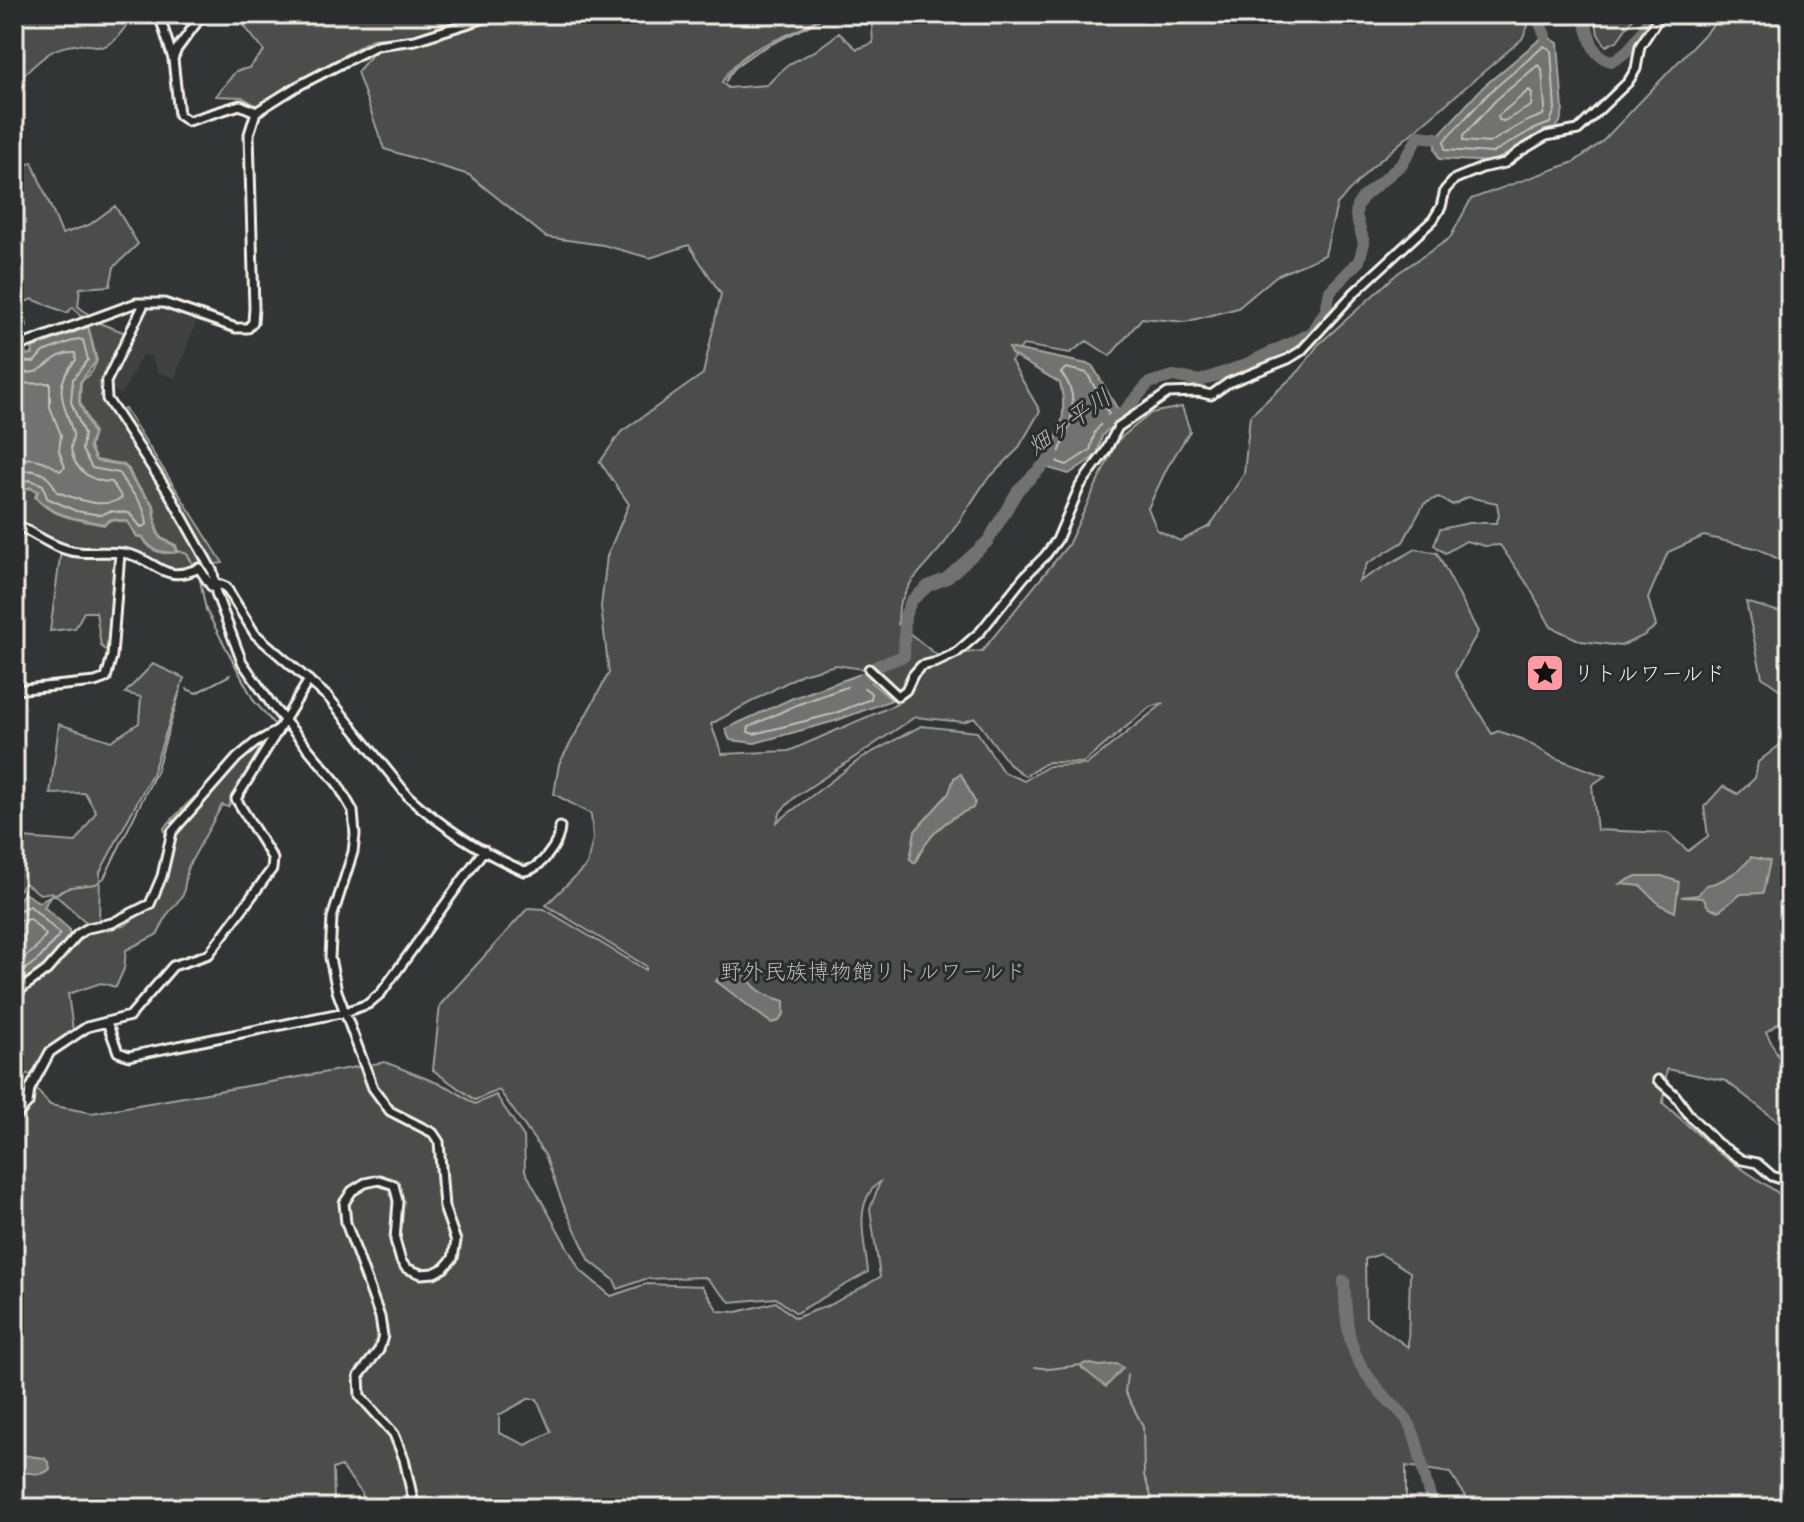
<svg xmlns="http://www.w3.org/2000/svg" width="1804" height="1522" viewBox="0 0 1804 1522" font-family="Mali,'Klee One',sans-serif">
	<style>
		.built { fill: #404242 }
		.green { fill: #4b4d4c; stroke: #a09f9a; stroke-width: 2; fill-rule: evenodd }
		.water { fill: #727370; stroke: #a6a5a0; stroke-width: 2 }
		.lines { fill: none; stroke-linecap: round; stroke-linejoin: round }
		.shore { stroke: #c0bfb8; stroke-width: 2 }
		.stream { stroke: #a6a5a0; stroke-width: 2 }
		.river { stroke: #727370; stroke-width: 12 }
		.street-casing { stroke: #f4f1e8; stroke-width: 13 }
		.street { stroke: #2a2d2e; stroke-width: 7 }
		.labels { text-anchor: middle; stroke-width: 6; stroke-linejoin: round; paint-order: stroke }
		.poi-label { font-size: 22px; fill: #f4f1e8; stroke: #2a2d2e; text-anchor: start }
		.park-label { font-size: 22px; fill: #b9b8b1; stroke: #2a2d2e }
		.water-label { font-size: 24px; font-style: italic; fill: #b3b2ac; stroke: #2a2d2e }
	</style>
	<rect width="100%" height="100%" fill="#323535"/>
	<filter id="ink" filterUnits="userSpaceOnUse"><feTurbulence type="fractalNoise" baseFrequency=".0125" numOctaves="2"/><feDisplacementMap in="SourceGraphic" scale="16" xChannelSelector="R" yChannelSelector="G"/><feConvolveMatrix kernelMatrix="1 2 1 2 8 2 1 2 1" color-interpolation-filters="sRGB"/></filter>
	<g filter="url(#ink)">
		<path class="built" d="M154 303 198 318 175 378 158 372 151 356 142 355 122 394 108 389 146 313Z"/>
		<path class="green" d="M14 14H135V15L115 40 103 47C56 38 46 55 14 84Z
			M235 14H482L418 35 372 39 257 106 242 97 216 96 236 71 249 68 264 51Z
			M511 14H823C789 43 748 38 722 82L728 88 767 85 787 65 815 51 839 33 857 49 873 43 871 14H1523L1528 26 1522 39 1371 168 1337 204 1325 255 1276 276 1238 308 1185 322 1142 318 1110 356 1087 341 1070 353 1023 345 1011 361 1040 411 1018 449 985 482 944 544 911 582 899 605 898 624 938 656 982 651 1068 545 1117 441 1151 413 1182 407 1190 431 1167 468 1148 508 1157 530 1180 541 1210 526 1244 474 1250 416 1300 370 1318 345 1398 273 1450 238 1471 199 1574 162 1602 142 1716 22 1727 14H1790V273L1783 279 1790 282V581L1784 579 1780 560 1759 549 1704 536 1668 552 1648 598 1656 626 1643 636 1621 646 1581 641 1551 627 1528 585 1500 545 1485 546 1466 541 1445 553 1434 545 1440 529 1469 523H1496L1499 516 1497 503 1468 497 1453 505 1438 497 1424 504 1403 542 1367 564 1359 581 1416 549 1437 553 1478 632 1455 673 1492 734 1498 731 1522 739 1553 757 1605 776 1592 785 1597 830 1668 833 1688 851 1708 836 1704 807 1723 786 1738 794 1755 778 1758 762 1790 737V1015L1766 1032 1780 1060 1790 1065V1131L1726 1081 1667 1069 1663 1103 1720 1154 1790 1201V1508H1474L1450 1473 1406 1466V1508H363L361 1492 341 1466 333 1469 334 1499 331 1508H14V1115L36 1089 50 1105 92 1113 385 1062 450 1088 475 1104 496 1095 524 1137 525 1171 580 1270 611 1296 646 1284 702 1286 718 1311 737 1312 776 1302 795 1318 832 1304 880 1277 870 1209 880 1182C852 1202 865 1243 868 1272L796 1313 776 1298 730 1302 705 1277 645 1279 618 1289 614 1280 590 1261 563 1204 545 1155 499 1090 475 1100 433 1070 440 1005 528 908 544 909 646 970V966L546 905 587 865 593 839 591 814 554 794 559 764 609 673 601 607 607 556 629 504 600 462 621 432 703 374 721 294 689 245 650 258 603 245 546 237 469 175 384 149 357 72 376 50 418 43ZM872 664 897 704 789 751 722 754 711 724 802 674 836 665 863 669ZM1164 703 1086 765 1049 766 1024 781 1003 772 977 732 921 726 863 757 777 822 781 811 795 797 915 717 963 722 975 718 1009 764 1025 776 1048 762 1083 763 1150 707ZM1381 1254 1410 1272 1408 1347 1366 1317 1365 1259ZM528 1399H537L551 1432 526 1445 499 1433V1415Z
			M1595 14H1636L1617 41 1606 46 1598 34Z
			M32 162 62 234 89 225 115 206 138 244 114 267 110 286 80 288 78 306 99 323 126 333 102 382 101 391 111 414 125 409 223 563 169 571 140 553 115 547 109 653 101 646 96 612H84L75 628 50 631 62 543 14 519V499L20 500 24 490 29 488 37 491 35 497C52 518 80 520 104 525L111 520 127 522 137 537 143 538C150 552 163 555 178 552L176 545 161 538 157 529 154 505 134 481 129 469 123 464 96 460 90 447 94 433 80 402 81 382 92 372 97 361 88 325 73 307 67 313 32 299 23 303 24 329 14 339V173Z
			M1746 602 1790 615V697L1762 677Z
			M153 664 184 678 152 774 100 872 99 921 87 923 52 892 40 894 25 883 14 895V833L22 838 76 842 96 812 85 793 50 794 59 724 111 741 139 723 141 697 125 693Z
			M260 747 264 749 228 807 222 805 188 867 183 895 167 915 158 934 126 950 124 969 116 987 101 983 68 994 73 1030 50 1048 32 1075 14 1071V993L46 967 79 930 124 926 152 905 149 899 167 848 164 828C193 796 223 769 260 747Z"/>
		<path class="water" d="M1545 35 1558 43 1563 110 1560 122 1554 131 1533 138 1494 162 1439 159 1435 148 1436 138 1483 87Z
			M88 327 96 361 80 382 79 402 93 434 89 447 96 461 123 465 128 470 133 481 153 505 156 529 160 538 175 546 177 552C163 554 150 550 143 537L137 536 127 521 111 519 104 524C81 519 53 517 36 497L38 491 30 487 24 490 19 499 15 498 18 482 14 479V354L25 351 26 355 33 354 32 348Z
			M1009 348 1092 365 1121 415 1102 436 1097 455 1069 474 1041 466C1059 437 1069 418 1060 383L1011 354Z
			M861 674 892 700 835 721 755 743 730 740 725 729 793 698Z
			M961 774 975 802 973 808C944 819 928 836 915 863L910 859 915 831 949 793 954 778Z
			M1751 857 1770 861 1763 893 1741 894 1719 911 1709 908 1703 898 1681 897 1698 895 1706 885C1720 884 1743 869 1751 857Z
			M1636 876H1662L1679 882 1675 912 1660 905 1641 886 1620 884Z
			M24 893 39 902 51 895 44 907 69 929V937L46 964 14 990V906Z
			M730 963 744 968C751 989 763 995 784 1001V1014L779 1021 771 1023 716 981Z
			M1086 1363 1100 1366 1118 1364 1123 1368 1106 1387 1082 1368 1081 1365Z
			M14 1454 44 1458 49 1463 50 1469C40 1479 26 1469 14 1474Z"/>
		<g class="lines">
			<path class="shore" d="M1544 46 1551 50 1555 109 1550 123 1530 131 1492 153 1445 150 1444 141 1489 93Z
				M1538 65 1542 69 1545 108 1543 115 1525 122 1489 143 1463 141V136L1496 100Z
				M1529 90 1532 93 1531 106 1504 121 1499 120 1498 116Z
				M14 361 34 362 43 352 78 339 83 340 88 360 73 379 71 402 84 434 82 450 92 468 119 473C130 495 145 499 147 525L141 527 129 513 110 511 101 515 76 511 47 498 43 485 30 480 20 482 14 490
				M1066 368 1087 373 1109 414 1095 432 1090 450 1067 465 1058 462 1056 459C1068 434 1084 397 1061 373Z
				M14 372C21 372 27 374 34 372 50 368 53 352 75 353L76 360C52 386 63 401 72 430 75 437 71 442 71 449 74 471 92 482 112 482L122 498C102 510 77 499 57 492 49 473 33 465 14 475
				M14 384 50 383V407L61 435 59 451 65 467 60 471C45 460 31 455 14 461
				M858 683 871 693V699L833 714 754 734 748 732 749 727 796 705Z
				M14 912 30 906 60 934 40 958 14 978
				M14 922 30 919 46 935 33 951 14 965"/>
			<path class="stream" d="M726 81C740 49 800 36 828 14
				M14 292 22 298 27 327
				M175 550 187 554 199 575 206 610 254 701 274 724
				M187 689 196 693 230 675
				M51 896 71 887 96 884 104 878 156 772 181 688
				M1035 1367 1049 1369 1081 1365
				M1127 1375 1125 1392 1143 1426 1144 1475 1155 1508"/>
			<path class="river" d="M1536 14 1545 35
				M1581 14C1592 31 1587 56 1612 61 1628 54 1646 32 1649 14
				M1107 423 1121 415 1149 383 1173 376 1200 381 1242 366 1312 333 1326 310 1330 291 1359 261 1364 243 1356 215 1357 206 1363 197 1402 164 1419 136 1436 138
				M853 689 877 666 904 656 905 616 911 601 928 586 947 578 988 541 1018 490 1054 455
				M1344 1281C1347 1327 1346 1353 1378 1389 1386 1400 1400 1409 1407 1420 1423 1447 1421 1481 1435 1508"/>
			<defs>
				<path id="street" d="M159 14 173 59 179 115 188 121 240 105 256 112
					M173 59 177 49 203 14
					M144 304 106 382 107 399 169 493 213 572 216 593 242 662 274 708 337 783 353 811 355 835 353 852 332 918 330 958 337 991 373 1088 390 1111 433 1133 439 1142 444 1207 456 1241 453 1258 444 1268 434 1273 421 1274 406 1268 401 1261 395 1240 398 1201 394 1185 379 1180 365 1183 352 1191 344 1203 346 1223 380 1317 383 1336 379 1350 359 1376 360 1396 394 1434 404 1459 415 1508
					M14 348 136 303H164L236 328H248L253 322 254 308 249 134 256 112 296 87 377 45 415 40 498 14
					M14 523C33 533 56 550 78 552 95 554 111 550 128 554 157 560 163 585 199 568L211 586 216 589
					M216 583 226 587 255 634 329 698 408 796C441 826 483 853 524 871 540 870 560 843 560 827
					M869 669 898 696 906 690 913 675 921 666 937 662 956 653 980 632 1024 577 1045 556 1057 540 1080 486 1105 452 1118 427 1168 393 1198 392 1211 395 1228 383 1288 359 1301 351 1355 292 1433 220 1441 207 1445 190 1455 179 1482 168 1505 163 1519 152 1546 136 1578 130 1628 82 1636 69 1640 46 1661 14
					M14 690 95 682 106 678 112 656 120 553
					M14 1001 21 989 47 970 78 934 88 928 112 923 150 904 162 876 172 832 237 758 255 743 277 731
					M107 1022 118 1052 129 1056 345 1012 368 1004 381 993 484 850
					M1658 1080 1675 1095 1690 1116 1717 1143 1742 1160 1757 1163 1772 1176 1790 1182
					M14 1118 28 1103 30 1089 50 1052 87 1027 130 1016 173 966 209 954 272 869 273 859 236 799 309 680"/>
			</defs>
			<use href="#street" class="street-casing"/>
			<use href="#street" class="street"/>
		</g>
	</g>
	<defs>
		<symbol id="sight-square" viewBox="-11 -11 22 22"><rect x="-9" y="-9" width="18" height="18" rx="4" fill="#ff9aa2" stroke="#2a2d2e"/><path d="M0-6L1.8-2.2L6-1.7L2.9 1.2L3.7 5.4L0 3.3L-3.7 5.4L-2.9 1.2L-6-1.7L-1.8-2.2Z" fill="#111"/></symbol>
	</defs>
	<g fill-rule="evenodd">
		<use href="#sight-square" x="1523" y="651" width="44" height="44"/>
	</g>
	<g class="labels">
		<g class="poi-label">
			<text x="1573" y="681">リトルワールド</text>
		</g>
		<g class="park-label">
			<text x="873" y="979">野外民族博物館リトルワールド</text>
		</g>
		<g class="water-label">
			<text transform="translate(1069 422) rotate(-35)" y="8">畑ヶ平川</text>
		</g>
	</g>
	<rect width="1804" height="1522" fill="none" stroke="#2a2d2e" stroke-width="48"/>
	<rect x="24" y="24" width="1756" height="1474" fill="none" stroke="#f4f1e8" stroke-width="3" filter="url(#ink)"/>
</svg>
